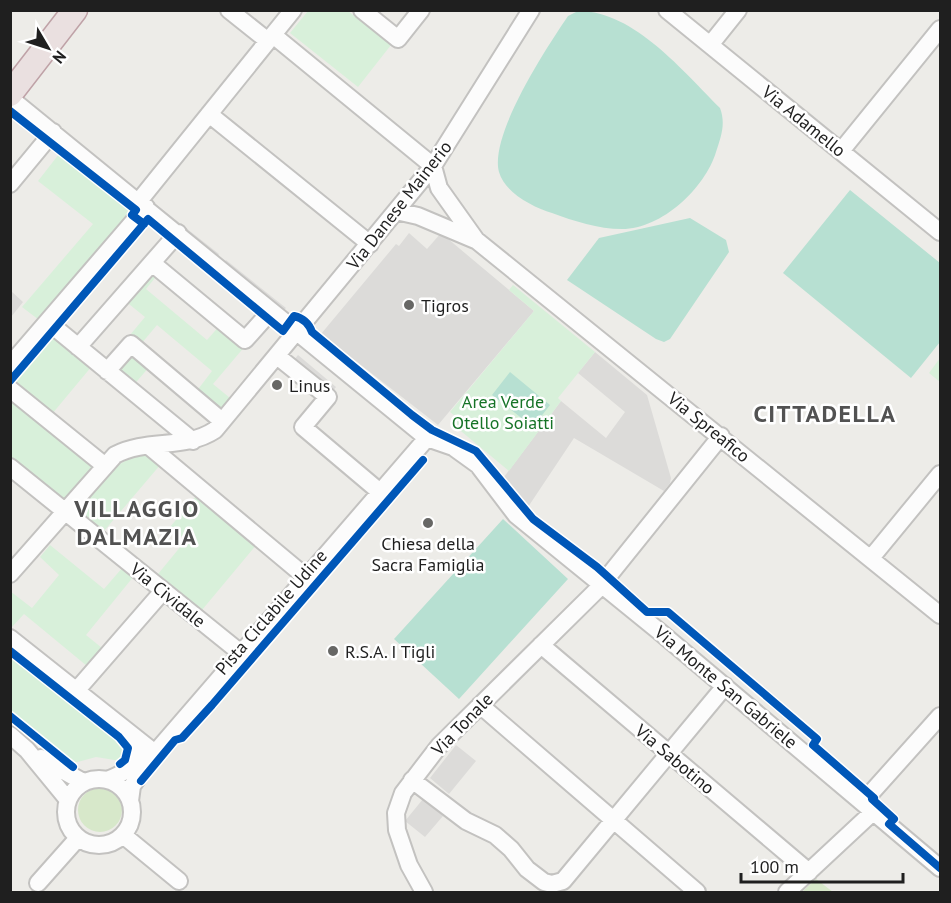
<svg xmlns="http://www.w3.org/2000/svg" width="951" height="903" viewBox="0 0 951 903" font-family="'PT Sans',sans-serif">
<rect width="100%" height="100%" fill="#edece8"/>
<path fill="#dcdbd9" d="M 153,202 L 219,254 L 217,257 L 152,204 Z
M 409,233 L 427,249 L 441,233 L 534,311 L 438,425 L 321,334 L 396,244 L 399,246 Z
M 226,260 L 286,308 L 283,311 L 224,263 Z
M 11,291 L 23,302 L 11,317 Z
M 595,352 L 647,395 L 671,478 L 670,483 L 664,491 L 574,438 L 528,507 L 504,477 L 561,401 L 606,438 L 625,412 L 578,373 Z
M 298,355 L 336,387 L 332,392 L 294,360 Z
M 456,745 L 476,761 L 449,794 L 430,778 Z
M 423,799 L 443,816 L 425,837 L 405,821 Z"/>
<path fill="#d7e8ca" d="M78 810a22 22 0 1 1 44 0a22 22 0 1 1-44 0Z
M 816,879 L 833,892 L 802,892 Z"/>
<path fill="#d8f0da" d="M 308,11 L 348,11 L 391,45 L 358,87 L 290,33 Z
M 59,154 L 130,208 L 131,213 L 39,320 L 22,307 L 93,224 L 38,181 Z
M 152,267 L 159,273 L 146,289 L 207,340 L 221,324 L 246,345 L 213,384 L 230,398 L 219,411 L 196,392 L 212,371 L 157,325 L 141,344 L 130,335 L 145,317 L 124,300 Z
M 513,285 L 595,352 L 558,398 L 561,401 L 509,471 L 450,422 L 455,416 L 450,412 L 534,311 L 509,290 Z
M 54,335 L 92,366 L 52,414 L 14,383 Z
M 131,350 L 150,366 L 132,387 L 113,371 Z
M 940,358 L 940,382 L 929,373 Z
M 10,396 L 96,467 L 64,505 L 11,460 Z
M 140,454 L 149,454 L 161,464 L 104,531 L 77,510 C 95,489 112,463 140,454 Z
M 197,495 L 257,544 L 202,610 L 158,574 L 186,540 L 170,527 Z
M 50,545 L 104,589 L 123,567 L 134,576 L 86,635 L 102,648 L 87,666 L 24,614 L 11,628 L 10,591 L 32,608 L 59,575 L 40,557 Z
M 10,654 L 71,703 L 76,704 L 117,739 L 125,753 L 121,761 L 96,757 L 74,763 L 11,714 Z"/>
<path fill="#b7e0d2" d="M 578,11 C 633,10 684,72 720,108 C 726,124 721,137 716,152 C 705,188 662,229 622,229 C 598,229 574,221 552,213 C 533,207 505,193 499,172 C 489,135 547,47 568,16 Z
M 850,190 L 940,263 L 940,342 L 911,378 L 783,273 Z
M 690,218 L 726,240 L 729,252 L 670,339 L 664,342 L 656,339 L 567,280 L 599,238 Z
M 510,372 L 550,405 L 533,427 L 492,395 Z
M 503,519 L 568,579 L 459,699 L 394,639 Z"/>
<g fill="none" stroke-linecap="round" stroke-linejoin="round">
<g stroke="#c3c2c0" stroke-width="20">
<path id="minor" d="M 229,10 L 268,41
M 362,10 L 398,39 L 421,10
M 667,10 L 940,232
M 273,35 L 433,166
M 710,45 L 738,10
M 10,98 L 427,438 L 453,447 L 478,465 L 516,515 L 660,632 L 940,868
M 209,114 L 370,244
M 841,151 L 940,29
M 433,166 L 439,188 L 476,240 L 940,615
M 10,184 L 53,132
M 139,201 L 293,10
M 396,211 L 418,216 L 475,240
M 152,263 L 245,340 L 271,311
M 48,322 L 193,441
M 78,347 L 178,233
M 277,356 L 328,397 L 303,427 L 380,492
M 10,365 L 146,207
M 107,371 L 131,344 L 222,421
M 10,389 L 104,465
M 149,446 L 307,578
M 10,467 L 242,654
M 871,558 L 940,474
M 10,574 L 115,455 C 147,438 185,450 215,430 L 433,166 L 531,10
M 10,638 L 155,753
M 541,645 L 809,872
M 76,691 L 163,591
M 480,705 L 697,892
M 10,735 L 27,750 L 68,800
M 41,758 L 83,782
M66 812a33 33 0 1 1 66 0a33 33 0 1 1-66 0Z
M 107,780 C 121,775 138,765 136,748 L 125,735
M 412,780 L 466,821 L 495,835 L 511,849 L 527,869 L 544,882 L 552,884 L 563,881 L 725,686
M 130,801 L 132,786 L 155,753 L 427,438
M 863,802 L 940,716
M 123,835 L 179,881
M 38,883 L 78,838
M 424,892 L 409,865 L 397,830 L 396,813 L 403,793 L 439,746 L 598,589 L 721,436
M 787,892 L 874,811"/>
</g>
<g stroke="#bfa2a7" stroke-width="27">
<path id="highway" d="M 10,94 L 75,10"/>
</g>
<use href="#minor" stroke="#fcfcfc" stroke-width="16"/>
<use href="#highway" stroke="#eae0e0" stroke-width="24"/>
<g stroke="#fff" stroke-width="11">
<path id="cycleway" d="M 10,111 L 136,210 L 132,215 L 144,224
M 10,381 L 148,219 L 283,331 L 294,316 C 303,318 309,324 312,332 L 412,415 L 432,430 L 476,451 L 533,519 L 597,567 L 647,612 L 668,612 L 817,739 L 813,745 L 874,798 L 872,799 L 894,819 L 889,824 L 940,868
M 10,651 L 119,737 L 128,748 L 125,760 L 120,764
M 10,716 L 73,767
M 141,781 L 175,740 L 182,738 L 212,705 L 423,460"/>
</g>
<use href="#cycleway" stroke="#0057b8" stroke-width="8"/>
</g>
<g fill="#676765" stroke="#fff" stroke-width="2">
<circle cx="409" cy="305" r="6"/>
<circle cx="277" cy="385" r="6"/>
<circle cx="428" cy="523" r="6"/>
<circle cx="333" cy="651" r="6"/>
</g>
<g text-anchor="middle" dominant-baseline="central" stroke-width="5" stroke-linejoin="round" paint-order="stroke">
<g font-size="18" fill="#1f1f1f" stroke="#fff">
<text transform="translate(804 121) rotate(39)">Via Adamello</text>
<text transform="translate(399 205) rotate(-52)">Via Danese Mainerio</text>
<text transform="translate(709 427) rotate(39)">Via Spreafico</text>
<text transform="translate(168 595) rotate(39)">Via Cividale</text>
<text transform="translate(271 612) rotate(-49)">Pista Ciclabile Udine</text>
<text transform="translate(726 687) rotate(40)">Via Monte San Gabriele</text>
<text transform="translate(462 724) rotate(-46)">Via Tonale</text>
<text transform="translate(675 759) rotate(40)">Via Sabotino</text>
</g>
<g font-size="18" fill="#1f1f1f" stroke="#fff" text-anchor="start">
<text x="421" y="305">Tigros</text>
<text x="289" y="385">Linus</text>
<text x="428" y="543" text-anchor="middle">Chiesa della<tspan x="428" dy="21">Sacra Famiglia</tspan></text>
<text x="345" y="651">R.S.A. I Tigli</text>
</g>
<g font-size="18" fill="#167327" stroke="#fff">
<text x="503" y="401">Area Verde<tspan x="503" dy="21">Otello Soiatti</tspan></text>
</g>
<g font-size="24" font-weight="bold" letter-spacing="1.5" fill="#525252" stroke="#fff">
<text x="825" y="413">CITTADELLA</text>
<text x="137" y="508">VILLAGGIO<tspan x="137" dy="28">DALMAZIA</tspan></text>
</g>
</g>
<rect width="951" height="903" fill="none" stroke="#1f1f1f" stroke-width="24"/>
<g transform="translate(48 48) rotate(129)" stroke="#ffffff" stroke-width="4.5" paint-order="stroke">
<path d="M0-4.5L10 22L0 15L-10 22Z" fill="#1f1f1f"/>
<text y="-9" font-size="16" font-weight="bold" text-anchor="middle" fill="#1f1f1f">N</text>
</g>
<path d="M741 873v9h162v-9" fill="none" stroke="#1f1f1f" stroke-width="3"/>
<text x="750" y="873" font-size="18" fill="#1f1f1f" stroke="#ffffff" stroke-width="4.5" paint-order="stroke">100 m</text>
</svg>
